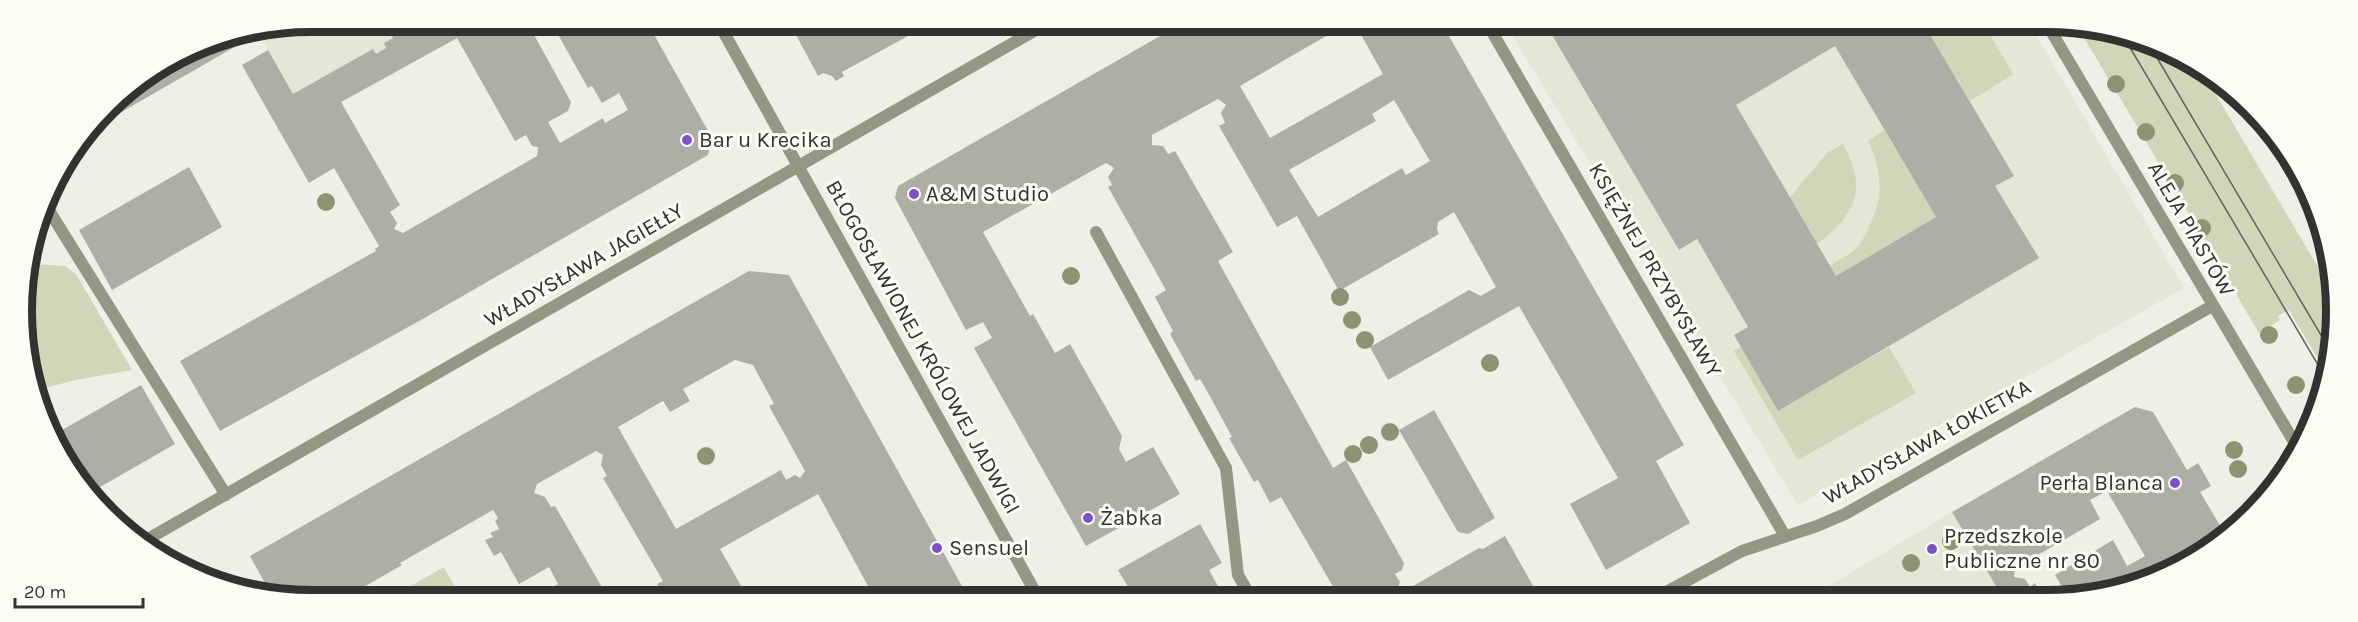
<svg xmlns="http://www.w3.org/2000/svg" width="2358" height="622" viewBox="0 0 2358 622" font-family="Karla,sans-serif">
<rect width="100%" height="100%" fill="#edf0e6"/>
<path fill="#e3e7d6" d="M 311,21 L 487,22 L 308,121 L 258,32 Z
M 1506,25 L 2031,26 L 2184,288 L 1798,505 Z
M 1952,512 L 2003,598 L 1806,598 L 1825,588 Z"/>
<path fill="#d0d7b9" d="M 1925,26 L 1985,26 L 2013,74 L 1970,101 Z
M 2077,26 L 2103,27 L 2199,66 L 2331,289 L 2331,367 L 2328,376 L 2289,310 L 2278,316 L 2280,320 L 2259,333 L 2144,138 L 2142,139 L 2136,130 L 2138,128 Z
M 1884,130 L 1936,217 L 1836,276 L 1830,266 C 1839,260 1850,255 1857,247 C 1862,242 1866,234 1869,227 C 1884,198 1882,170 1868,141 Z
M 1843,144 C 1868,188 1856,215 1817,244 L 1790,197 L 1827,153 Z
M 34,264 L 65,266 L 76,274 L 132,370 L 76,380 L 33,391 L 31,386 L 22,292 L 28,267 Z
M 1741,347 L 1778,411 L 1889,347 L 1916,393 L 1798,460 L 1734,351 Z
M 444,567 L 460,596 L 393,596 Z"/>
<path fill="#adafa7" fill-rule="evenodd" d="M 384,21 L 527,22 L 571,102 L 568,111 L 548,122 L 560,143 L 603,118 L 605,123 L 628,110 L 619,93 L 602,103 L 592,86 L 588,88 L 551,22 L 647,22 L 712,138 L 708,155 L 421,320 L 220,431 L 180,361 L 376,251 L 375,249 L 379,246 L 334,168 L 309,183 L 242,65 L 268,50 L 293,94 L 373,49 L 376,54 L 386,48 L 384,43 L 393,38 ZM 457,38 L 515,141 L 526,135 L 532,146 L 538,147 L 537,156 L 403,233 L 394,229 L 397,223 L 390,212 L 400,205 L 341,102 Z
M 794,22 L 932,23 L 842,72 L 844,76 L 836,81 L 832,76 L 823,73 L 818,76 L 796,35 L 800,34 Z
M 1181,24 L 1328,24 L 1333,32 L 1240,86 L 1270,138 L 1383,74 L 1355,24 L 1442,24 L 1684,445 L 1656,461 L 1690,523 L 1606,570 L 1570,504 L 1618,478 L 1519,306 L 1388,380 L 1370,347 L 1469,290 L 1481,296 L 1496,287 L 1454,212 L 1438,222 L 1437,230 L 1439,234 L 1339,291 L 1297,216 L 1277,227 L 1219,126 L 1225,123 L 1221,113 L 1226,105 L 1218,99 L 1152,135 L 1152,145 L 1163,146 L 1168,154 L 1175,151 L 1233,252 L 1218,261 L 1333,468 L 1346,460 L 1404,563 L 1402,570 L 1395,574 L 1400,582 L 1398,587 L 1408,589 L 1479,548 L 1483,549 L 1505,536 L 1540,598 L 1339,597 L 1281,497 L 1270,503 L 1258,480 L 1254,482 L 1229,438 L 1232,437 L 1212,400 L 1200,379 L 1196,381 L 1170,334 L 1173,331 L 1155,297 L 1166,290 L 1108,187 L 1112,185 L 1108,177 L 1114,168 L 1106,163 L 983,232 L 1030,316 L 1033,314 L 1055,353 L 1070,344 L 1122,436 L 1119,449 L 1126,462 L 1153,447 L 1180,494 L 1086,546 L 974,348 L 992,338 L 983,322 L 966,330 L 895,198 L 898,186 ZM 1394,100 L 1430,161 L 1406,175 L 1402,168 L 1318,217 L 1289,170 L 1376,121 L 1372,114 Z
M 1567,25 L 1689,25 L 1695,36 L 1712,25 L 1925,26 L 2014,176 L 1995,186 L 2039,258 L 1778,411 L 1734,335 L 1748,327 L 1697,239 L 1679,250 L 1552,35 ZM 1835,46 L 1936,217 L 1836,276 L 1736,105 Z
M 258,32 L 259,33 L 92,129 L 120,93 L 200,43 Z
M 189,167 L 222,227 L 112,290 L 79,230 Z
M 749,271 L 789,275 L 968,597 L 874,597 L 818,494 L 720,549 L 747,596 L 664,596 L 657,584 L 663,581 L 603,478 L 607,476 L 601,465 L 603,455 L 596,451 L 537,484 L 534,493 L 545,497 L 551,507 L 555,506 L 607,596 L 537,596 L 558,584 L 549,567 L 519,584 L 501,552 L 494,556 L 485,540 L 493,537 L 490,533 L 499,529 L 495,521 L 498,518 L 493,510 L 400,563 L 402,565 L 348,596 L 272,596 L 250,556 ZM 735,360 L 753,365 L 774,404 L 769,406 L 805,471 L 800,478 L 795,475 L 786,480 L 781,470 L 676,529 L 618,427 L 663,401 L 670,412 L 690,401 L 683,389 Z
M 141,385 L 175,444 L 88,494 L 81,487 L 55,434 Z
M 2135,407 L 2153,412 L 2187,470 L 2198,463 L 2211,486 L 2200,492 L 2227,537 L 2175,571 L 2085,599 L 2069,599 L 2055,575 L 2113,540 L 2127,566 L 2145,556 L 2107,491 L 2090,500 L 2100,519 L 2015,568 L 2014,577 L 2025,579 L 2030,587 L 2035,583 L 2043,598 L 2003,598 L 1952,512 Z
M 1434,410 L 1495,518 L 1468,534 L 1458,532 L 1399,430 Z
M 1200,524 L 1222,563 L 1209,570 L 1224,597 L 1134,597 L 1118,570 Z"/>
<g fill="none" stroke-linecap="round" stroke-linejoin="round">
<path stroke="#939784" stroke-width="12" d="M 45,204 L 226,495
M 1096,232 L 1226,468 L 1238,575 L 1251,597"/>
<path stroke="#939784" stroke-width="12" d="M 718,22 L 1038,597
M 1488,25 L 1785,536
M 141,543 L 1048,23
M 1655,598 L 1742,551 L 1817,526 L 1845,514 L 2212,306"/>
<path stroke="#939784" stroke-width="12" d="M 2048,26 L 2300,452"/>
<path stroke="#63645f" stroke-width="1.5" d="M 2122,34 L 2327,380
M 2150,46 L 2331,352"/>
</g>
<g fill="#8e9473">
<circle cx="2116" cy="84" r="9"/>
<circle cx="2146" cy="132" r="9"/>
<circle cx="2175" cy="183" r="9"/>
<circle cx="326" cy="202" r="9"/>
<circle cx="2202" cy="228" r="9"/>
<circle cx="1071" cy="276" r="9"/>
<circle cx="1340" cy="297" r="9"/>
<circle cx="1352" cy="320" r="9"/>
<circle cx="2269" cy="335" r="9"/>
<circle cx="1365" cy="340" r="9"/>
<circle cx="1490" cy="363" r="9"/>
<circle cx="2296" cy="385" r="9"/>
<circle cx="1390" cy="432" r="9"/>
<circle cx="1369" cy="445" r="9"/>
<circle cx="2234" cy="450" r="9"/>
<circle cx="1353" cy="454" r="9"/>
<circle cx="706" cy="456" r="9"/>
<circle cx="2238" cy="469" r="9"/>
<circle cx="1951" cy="541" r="9"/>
<circle cx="1911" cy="563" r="9"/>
</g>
<g fill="#7f51c9" stroke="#fbfdf4" stroke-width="2">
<circle cx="687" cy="140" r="6"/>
<circle cx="914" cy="194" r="6"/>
<circle cx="2175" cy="483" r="6"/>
<circle cx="1088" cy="518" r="6"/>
<circle cx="937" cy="548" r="6"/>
<circle cx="1932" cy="549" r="6"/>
</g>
<g text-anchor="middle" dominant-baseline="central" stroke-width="6" stroke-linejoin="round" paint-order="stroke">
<g font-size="22" fill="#323330" stroke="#fbfdf4" text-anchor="start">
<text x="699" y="140">Bar u Krecika</text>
<text x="926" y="194">A&amp;M Studio</text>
<text x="2163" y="483" text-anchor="end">Perła Blanca</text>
<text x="1100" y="518">Żabka</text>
<text x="1944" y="536">Przedszkole<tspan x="1944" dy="25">Publiczne nr 80</tspan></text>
<text x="949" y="548">Sensuel</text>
</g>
<g font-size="22" fill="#323330" stroke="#fbfdf4">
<text transform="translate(2191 229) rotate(60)">ALEJA PIASTÓW</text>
<text transform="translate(584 265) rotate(-30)">WŁADYSŁAWA JAGIEŁŁY</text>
<text transform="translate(1655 270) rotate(60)">KSIĘŻNEJ PRZYBYSŁAWY</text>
<text transform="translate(923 347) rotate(61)">BŁOGOSŁAWIONEJ KRÓLOWEJ JADWIGI</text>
<text transform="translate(1927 442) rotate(-29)">WŁADYSŁAWA ŁOKIETKA</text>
</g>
</g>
<path d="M0 0H2358V622H0ZM311 32H2047A279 279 0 0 1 2326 311V311A279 279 0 0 1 2047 590H311A279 279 0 0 1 32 311V311A279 279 0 0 1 311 32Z" fill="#fbfdf4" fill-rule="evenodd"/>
<path fill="none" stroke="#323330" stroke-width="8" d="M311 32H2047A279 279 0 0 1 2326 311V311A279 279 0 0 1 2047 590H311A279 279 0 0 1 32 311V311A279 279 0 0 1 311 32Z"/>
<path d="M15 598v9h128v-9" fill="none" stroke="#323330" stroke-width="3"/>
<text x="24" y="598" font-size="18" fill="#323330" stroke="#fbfdf4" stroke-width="4.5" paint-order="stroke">20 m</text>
</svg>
